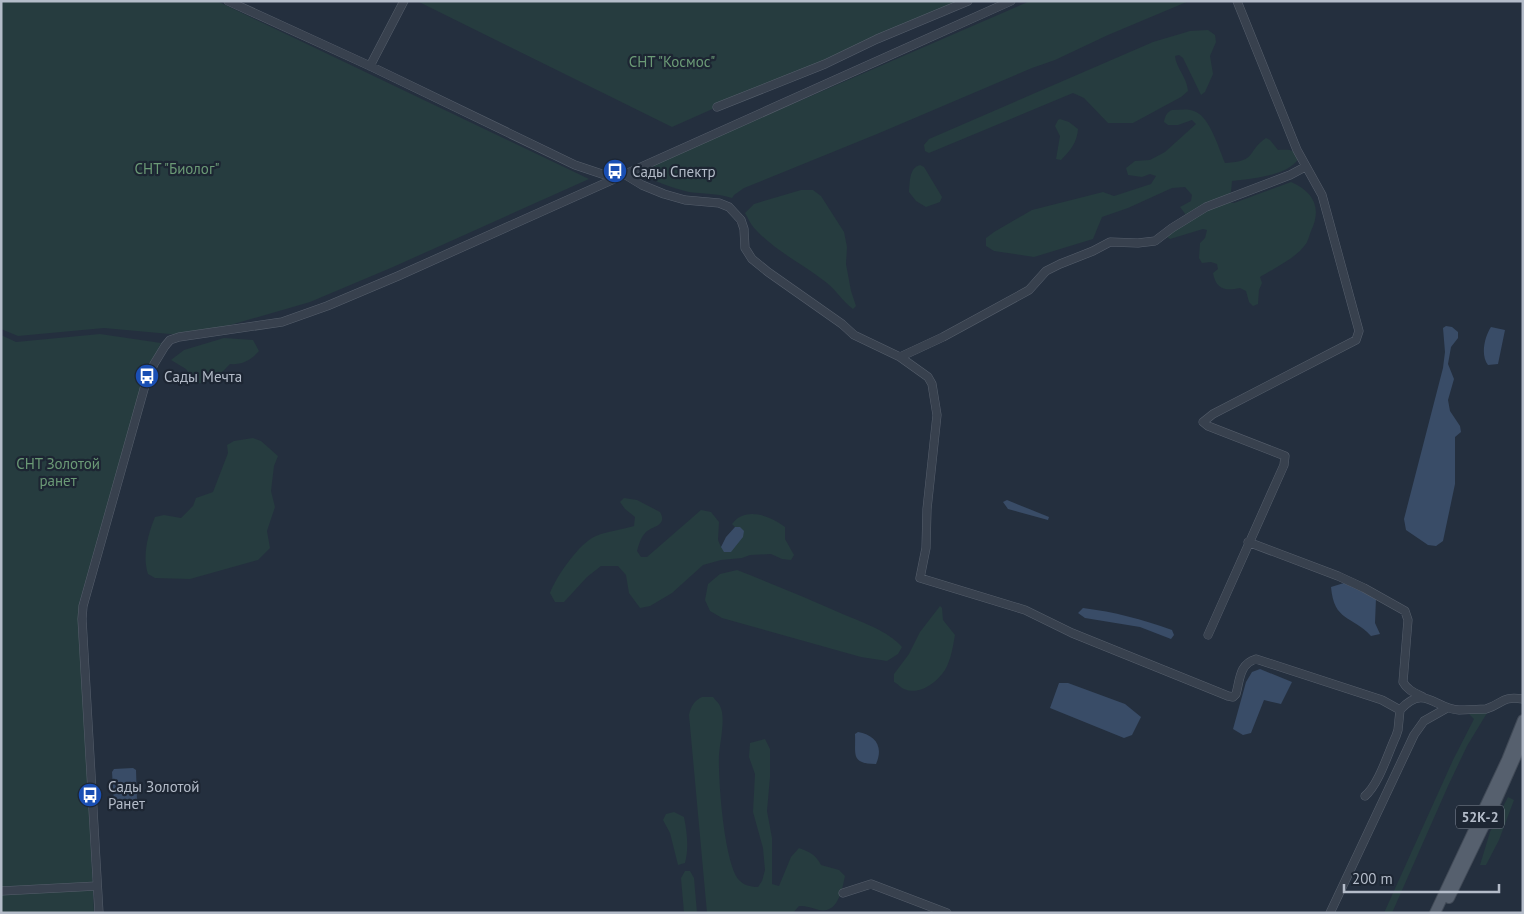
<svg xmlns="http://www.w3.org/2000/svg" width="1524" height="914" viewBox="0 0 1524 914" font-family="'PT Sans',sans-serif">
<rect width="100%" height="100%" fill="#242f3e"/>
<path fill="#263c3f" d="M 1,1 L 217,1 L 589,179 L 393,267 L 310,302 L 192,336 L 104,328 L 18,336 L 1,329 Z
M 417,1 L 968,1 L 717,107 L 672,127 Z
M 1030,1 L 1189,1 L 1108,35 L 1055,60 L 1032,68 L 877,134 L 744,188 L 734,195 L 732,198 C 717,193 703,194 689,192 C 671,188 652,180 636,172 Z
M 1208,30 L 1215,35 L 1216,42 L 1210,56 L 1213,74 L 1205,92 L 1201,95 L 1183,58 L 1179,55 L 1175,56 C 1176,68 1187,77 1188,91 L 1181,97 L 1133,123 L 1108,123 L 1084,98 L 1073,93 L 929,153 L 925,151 L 924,145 L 929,139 L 1153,42 L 1190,31 Z
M 1172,110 C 1180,110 1189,108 1196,112 C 1210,118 1219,149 1225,163 C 1258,161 1246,152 1266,138 L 1270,140 L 1278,150 C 1290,150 1293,148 1298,159 C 1288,176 1250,179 1232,181 L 1231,192 L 1226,197 L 1228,202 L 1234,203 L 1291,182 C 1314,192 1322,208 1311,231 C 1309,236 1308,242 1305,245 C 1296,258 1273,269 1260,277 L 1262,283 L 1259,290 L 1258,304 L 1253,306 L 1249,302 L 1246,291 L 1240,288 C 1226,291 1216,290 1213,273 L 1218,269 L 1217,264 L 1211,262 L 1202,263 L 1199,258 L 1200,243 L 1205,238 L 1207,230 L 1203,229 L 1170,239 L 1167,237 L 1186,215 L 1180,207 L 1191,201 L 1192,195 L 1185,187 L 1172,188 L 1128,208 L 1102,217 L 1093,239 L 1034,257 L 994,251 L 986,246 L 986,238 L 994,232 L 1032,210 L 1103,192 L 1114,196 L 1151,184 L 1156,176 L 1150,174 L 1142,177 L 1128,175 L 1126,168 L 1135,161 L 1150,160 L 1165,152 L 1196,124 L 1192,120 L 1178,125 L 1168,125 L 1164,122 C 1165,116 1167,112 1172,110 Z
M 1060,119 L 1069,122 L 1078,129 C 1077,142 1071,150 1061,160 L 1056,159 L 1060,136 L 1055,126 L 1058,120 Z
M 920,165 L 924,167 L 942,197 L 940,202 L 926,207 L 916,201 L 909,192 C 910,182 909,168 920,165 Z
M 801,190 L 813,190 L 821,196 L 844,232 L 847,247 L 846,264 L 851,291 L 856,306 L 853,309 C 842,301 835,288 823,280 C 801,263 774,250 755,229 C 751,225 748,218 745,213 L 754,204 Z
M 100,334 L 161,343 L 141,386 L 79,604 L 94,913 L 1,913 L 1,335 L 16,342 Z
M 224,338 L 253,340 L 259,351 C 251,360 242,365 230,364 C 220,374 211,385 195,383 L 186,369 L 171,360 L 184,350 Z
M 253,438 L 261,441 L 278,456 L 274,466 L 271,491 L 275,507 L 267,531 L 270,548 L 258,560 L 190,579 L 155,578 L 148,574 C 142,556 148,534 155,517 L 164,515 L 181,518 L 193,506 L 196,498 L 213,492 L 228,453 L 227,445 L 234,441 Z
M 624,498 L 637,500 L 660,512 C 668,526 652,526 646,532 C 641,537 639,544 637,551 L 641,557 L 647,557 L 701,510 L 711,512 L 719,522 L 718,540 L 721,547 L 740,527 L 735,527 L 732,524 C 746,506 770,516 785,527 L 785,539 L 794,555 L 791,560 L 782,559 L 771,554 L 750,555 L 742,558 L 721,560 L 703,565 L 672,593 L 650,606 L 640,608 L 629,593 L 626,575 L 618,566 L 601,566 L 587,577 L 564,602 L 555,602 L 550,593 C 556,577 579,543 596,536 C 607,531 622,530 634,526 L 635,517 L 625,509 L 620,502 Z
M 737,570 C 773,584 809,599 845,615 C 864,623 888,631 902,647 L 898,654 L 887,661 L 861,657 L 722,618 L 710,611 L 705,600 L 708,584 L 720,574 Z
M 940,606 L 942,608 L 943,620 L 955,635 C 953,646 951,660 945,670 C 937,682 920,696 904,689 C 901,688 898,684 894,682 L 894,674 L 909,654 L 920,632 Z
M 702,697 L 713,697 C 715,700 719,703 720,706 C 726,717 720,742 719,755 C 718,780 724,860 738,879 C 743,885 750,887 758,887 L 762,881 L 765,870 L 763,848 L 753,812 L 755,774 L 749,757 L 750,743 L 765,739 L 770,749 L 770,777 L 767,811 L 772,838 L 772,884 L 779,886 L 791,857 L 799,848 C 810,852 816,855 821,865 L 839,870 L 845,876 C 842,890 838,914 819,910 C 812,908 807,906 799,906 L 793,913 L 707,913 L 689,715 C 691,706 694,701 702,697 Z
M 1469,712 L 1486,712 L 1487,713 L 1467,746 L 1448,786 L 1392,913 L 1384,913 L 1453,760 L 1474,719 L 1469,714 Z
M 1508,797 L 1514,800 L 1499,840 L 1486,865 L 1480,865 L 1490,832 Z
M 674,812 L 684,817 C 687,832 689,848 685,863 L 678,865 L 670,833 L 663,820 L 666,814 Z
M 685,871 L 690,871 L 694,878 L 697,913 L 684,913 L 681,878 Z"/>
<path fill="#394c67" d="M 1446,326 L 1452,327 L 1458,332 L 1458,338 L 1451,347 L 1448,364 L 1454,379 L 1448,400 L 1450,411 L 1460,426 L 1461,432 L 1455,437 L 1455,484 L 1443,541 L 1436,546 L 1428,545 L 1406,530 L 1404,519 L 1443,368 L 1445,352 L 1443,328 Z
M 1491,327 L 1505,330 L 1498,364 L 1488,365 C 1480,355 1485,336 1491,327 Z
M 1007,500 L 1049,517 L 1048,520 L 1008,509 L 1003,502 Z
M 735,527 L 740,527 L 744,531 L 743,537 L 731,552 L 724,552 L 721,547 L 726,537 Z
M 1344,583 L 1362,590 L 1376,598 L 1375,623 L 1380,634 L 1371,636 C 1352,615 1334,622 1331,587 Z
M 1083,608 C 1115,612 1141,619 1172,630 L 1174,635 L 1171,639 L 1140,627 L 1085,618 L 1078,613 Z
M 1260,669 L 1292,682 L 1281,704 L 1264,700 L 1251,733 L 1243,735 L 1233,729 L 1246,682 L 1252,672 Z
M 1059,683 L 1068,683 L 1125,704 L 1141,717 L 1132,735 L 1124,738 L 1050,708 Z
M 858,732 C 875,735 884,746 876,764 C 850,764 856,754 855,734 Z
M 133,768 L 136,770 L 137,801 L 135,803 L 118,804 L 114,802 L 112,772 L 114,769 Z"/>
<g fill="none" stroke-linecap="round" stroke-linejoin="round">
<g stroke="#565f6c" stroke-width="9">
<path id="minor" d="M 228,1 L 370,66 L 575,165 L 614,178
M 370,66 L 404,1
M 717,107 L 825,64 L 877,39 L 968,1
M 624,174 L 642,185 L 664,194 L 685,200 L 719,203 L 729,207 L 741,220 L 744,229 L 745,248 L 752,259 L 768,272 L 842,324 L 854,335 L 900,357 L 928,377 L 932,384 L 937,415 L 927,509 L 926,548 L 920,578 L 1025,610 L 1072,633 L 1228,696 L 1233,697 L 1236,694 C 1240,680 1239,664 1256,659 L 1382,700 L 1400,710
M 900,357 L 943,337 L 1029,290 L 1046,271 L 1060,264 L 1093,251 L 1110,242 L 1138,243 L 1155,241 L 1172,228 L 1206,207 L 1290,175 L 1305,167
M 1248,542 L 1338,576 L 1364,588 L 1405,611 L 1408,620 L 1403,682 C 1407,690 1415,693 1423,697
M 1208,635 L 1284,465 L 1285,456 L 1208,426 L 1203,422 L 1213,414 L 1356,340 L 1359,331 L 1322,195 L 1297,150 L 1237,1
M 1365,796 C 1379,784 1388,753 1396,736 L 1398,730 L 1400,710 C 1425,683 1434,709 1459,710 C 1463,710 1484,709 1486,709 C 1504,703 1501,696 1523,699
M 1,891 L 97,886
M 843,893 L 871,884 L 947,913
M 99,913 L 82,619 L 83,606 L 146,382 L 154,364 L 165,346 L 170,340 L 179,337 L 282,322 L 327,306 L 398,276 L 1011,1
M 1330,913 L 1414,735 L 1424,721 L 1447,708"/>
</g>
<g stroke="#414a57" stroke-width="12">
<path id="major" d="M 1449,898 L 1496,801 L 1523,740
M 1435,913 L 1507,760 L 1523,720"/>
</g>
<use href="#minor" stroke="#38414e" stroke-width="8"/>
<use href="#major" stroke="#56606e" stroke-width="10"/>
</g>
<defs>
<g id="bus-disc" transform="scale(1.25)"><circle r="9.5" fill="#1a4fb4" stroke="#1d2633"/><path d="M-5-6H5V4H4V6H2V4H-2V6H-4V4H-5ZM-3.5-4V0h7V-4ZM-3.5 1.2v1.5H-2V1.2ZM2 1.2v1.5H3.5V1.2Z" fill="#fff"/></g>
</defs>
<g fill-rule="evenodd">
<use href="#bus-disc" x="615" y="171"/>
<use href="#bus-disc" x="147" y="376"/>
<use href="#bus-disc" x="90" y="795"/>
</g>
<g text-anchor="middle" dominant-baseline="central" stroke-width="4.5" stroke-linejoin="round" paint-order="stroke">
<rect fill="#1d2633" stroke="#878f9c" stroke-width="1" x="1456" y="805.5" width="48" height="23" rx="4"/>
<g font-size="14" font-weight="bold" fill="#b4bcc9">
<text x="1480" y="817">52К-2</text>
</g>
<g font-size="15" fill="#6b9a76" stroke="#1d2633">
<text x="672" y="61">СНТ "Космос"</text>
<text x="177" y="168">СНТ "Биолог"</text>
<text x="58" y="463">СНТ Золотой<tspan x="58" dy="17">ранет</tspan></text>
</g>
<g font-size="15" fill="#b4bcc9" stroke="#1d2633" text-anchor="start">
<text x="632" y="171">Сады Спектр</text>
<text x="164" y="376">Сады Мечта</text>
<text x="108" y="786">Сады Золотой<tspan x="108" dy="17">Ранет</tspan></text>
</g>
</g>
<rect width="1524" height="914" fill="none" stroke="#b4bcc9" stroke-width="5"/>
<path d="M1344 884v8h155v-8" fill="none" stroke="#b4bcc9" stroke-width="2.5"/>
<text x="1352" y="884" font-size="15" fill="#b4bcc9" stroke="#1d2633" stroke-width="4" paint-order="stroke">200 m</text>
</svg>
